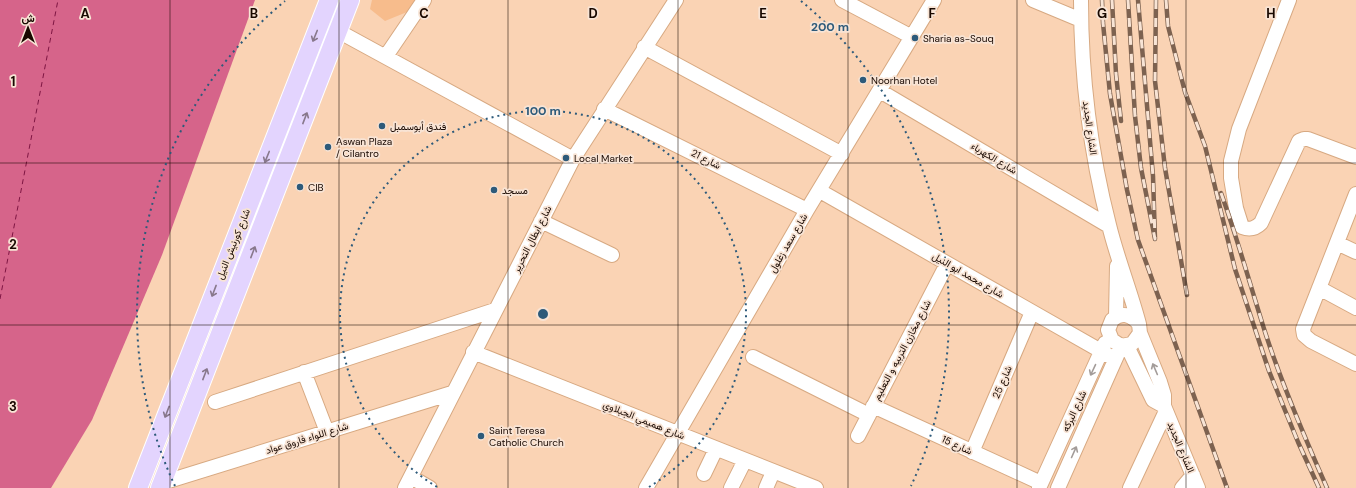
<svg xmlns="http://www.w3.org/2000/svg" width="1356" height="488" viewBox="0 0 1356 488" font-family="'DM Sans',Vazirmatn,sans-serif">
<rect width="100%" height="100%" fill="#fad3b4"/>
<path fill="#f7bc8c" d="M 372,0 L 415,0 L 407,12 L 385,21 L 370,9 Z"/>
<path fill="#d6648a" d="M 0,0 L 255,0 L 162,255 L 92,420 L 51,488 L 0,488 Z"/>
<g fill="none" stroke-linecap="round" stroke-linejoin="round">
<path stroke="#7e1542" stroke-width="1" stroke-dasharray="5 4" stroke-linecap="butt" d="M 0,299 L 58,0"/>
<g stroke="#d7a982" stroke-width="16">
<path id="minor" d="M 842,0 L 912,37
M 1033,0 L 1081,20
M 1081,0 C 1081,77 1090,151 1109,225 C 1117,258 1130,290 1139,324
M 1289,0 L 1239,129 L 1231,161 L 1231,178 L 1236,208 L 1242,227 C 1250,230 1255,229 1261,223 L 1299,141 L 1304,139 L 1308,139 L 1356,157
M 338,31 L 573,159
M 644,47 L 842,154
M 386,56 L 424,0
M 880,91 L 1109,226
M 604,109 L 807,210
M 820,191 L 1115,359
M 1356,194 L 1303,329 L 1304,335 L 1311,341 L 1356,364
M 541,221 L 612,255
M 1337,243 L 1356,252
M 1319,288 L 1356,308
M 1116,317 L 1117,266
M 1140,333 L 1132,344 L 1121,346 L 1112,340 L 1108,330 L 1112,320 C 1122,312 1131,314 1139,324 L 1140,333 L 1160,382 L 1164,395 L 1164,406 L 1198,488
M 1127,346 L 1153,400 L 1164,406
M 473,352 L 816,488
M 753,357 L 869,415
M 304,372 L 327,432
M 215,402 L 495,310
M 873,406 L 1041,483
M 858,436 L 947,264
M 972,452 L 1032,312
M 704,474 L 716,449
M 411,477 L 430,488
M 162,483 L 452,393
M 405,488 L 573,159 L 676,0
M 646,488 L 807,210 L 934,0
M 731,488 L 745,460
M 766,488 L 773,472
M 1039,488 L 1105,343
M 1058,488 L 1119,351
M 1130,488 L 1166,411
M 1182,488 L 1193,475"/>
</g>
<g stroke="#fff" stroke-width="20">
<path id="major" d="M 138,488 L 329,0
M 160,488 L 350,0"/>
</g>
<use href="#minor" stroke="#fff" stroke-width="14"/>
<use href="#major" stroke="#e3d4fe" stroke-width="18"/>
<g stroke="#7d6250" stroke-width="4.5">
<path id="rail" d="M 1102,0 L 1103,23 L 1110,94 L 1127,190 L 1138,240 L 1227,488
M 1112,0 L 1116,74 L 1121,121
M 1128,0 L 1135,116 L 1141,168 L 1155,239 L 1153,176 L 1138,0
M 1156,0 L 1155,81 L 1165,168 L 1187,295
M 1166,0 L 1168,26 L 1185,92 L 1205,146 L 1235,269 L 1269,371 L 1298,442 L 1319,488
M 1221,193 C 1238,240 1251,288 1266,335 C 1283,387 1305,438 1327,488"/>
</g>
<use href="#rail" stroke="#f8e4d5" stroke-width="3" stroke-dasharray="9" stroke-linecap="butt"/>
</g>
<defs><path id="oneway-shaft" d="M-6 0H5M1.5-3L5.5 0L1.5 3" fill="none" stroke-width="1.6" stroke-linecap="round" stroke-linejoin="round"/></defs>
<g stroke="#88788c">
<use href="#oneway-shaft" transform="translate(315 36) rotate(112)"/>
<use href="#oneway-shaft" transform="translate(305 118) rotate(-69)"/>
<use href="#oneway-shaft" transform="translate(267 157) rotate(112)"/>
<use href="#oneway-shaft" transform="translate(253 252) rotate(-69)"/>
<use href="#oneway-shaft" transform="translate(214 291) rotate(111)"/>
<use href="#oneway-shaft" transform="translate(205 374) rotate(-69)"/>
<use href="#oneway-shaft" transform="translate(167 412) rotate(111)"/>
</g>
<g stroke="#a39c99">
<use href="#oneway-shaft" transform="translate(1155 369) rotate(-113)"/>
<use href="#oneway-shaft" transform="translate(1093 370) rotate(115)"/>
<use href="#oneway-shaft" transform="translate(1074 452) rotate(-66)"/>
</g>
<path fill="none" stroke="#180800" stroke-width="1" stroke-opacity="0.55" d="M 170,0 L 170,488M 339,0 L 339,488M 508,0 L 508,488M 678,0 L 678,488M 848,0 L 848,488M 1017,0 L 1017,488M 1186,0 L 1186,488M 0,163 L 1356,163M 0,325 L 1356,325"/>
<g fill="none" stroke="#2d5a7a" stroke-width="2" stroke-dasharray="2 4">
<path d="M437 487A203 203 0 1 1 649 487"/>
<path d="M175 486A406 406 0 0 1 285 1M801 1A406 406 0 0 1 911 486"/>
</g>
<g fill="#2d5a7a" stroke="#f8e4d5" stroke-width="1.5">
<circle cx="915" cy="38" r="4"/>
<circle cx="863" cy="80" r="4"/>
<circle cx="382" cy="126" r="4"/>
<circle cx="328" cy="147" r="4"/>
<circle cx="566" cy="158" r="4"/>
<circle cx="300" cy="187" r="4"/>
<circle cx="494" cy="190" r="4"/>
<circle cx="481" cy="436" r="4"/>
</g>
<g text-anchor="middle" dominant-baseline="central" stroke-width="3.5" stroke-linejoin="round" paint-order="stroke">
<g font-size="10" fill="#180800" stroke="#f8e4d5" text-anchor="start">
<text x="923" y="38">Sharia as-Souq</text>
<text x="871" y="80">Noorhan Hotel</text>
<text x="390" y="126">فندق أبوسمبل</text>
<text x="336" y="141">Aswan Plaza<tspan x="336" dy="12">/ Cilantro</tspan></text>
<text x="574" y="158">Local Market</text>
<text x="308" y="187">CIB</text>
<text x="502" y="190">مسجد</text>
<text x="489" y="430">Saint Teresa<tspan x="489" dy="12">Catholic Church</tspan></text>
</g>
<g font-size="10" fill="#180800" stroke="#f8e4d5">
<text transform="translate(1090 128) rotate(82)">الشارع الجديد</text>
<text transform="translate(994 158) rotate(31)">شارع الكهرباء</text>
<text transform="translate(706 159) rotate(27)">شارع 21</text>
<text transform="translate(532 239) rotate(-63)">شارع ابطال التحرير</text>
<text transform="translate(788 243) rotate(-60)">شارع سعد زغلول</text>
<text transform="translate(233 244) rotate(-68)">شارع كورنيش النيل</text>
<text transform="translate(968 275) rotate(30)">شارع محمد ابو النيل</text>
<text transform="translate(902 350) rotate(-62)">شارع مخازن التربيه و التعليم</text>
<text transform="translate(1002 382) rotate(-67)">شارع 25</text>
<text transform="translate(1074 411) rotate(-65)">شارع البركه</text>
<text transform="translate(644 420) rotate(22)">شارع هميمي الجبلاوي</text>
<text transform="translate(307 438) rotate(-17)">شارع اللواء فاروق عواد</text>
<text transform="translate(957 445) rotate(25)">شارع 15</text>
<text transform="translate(1181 447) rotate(67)">الشارع الجديد</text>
</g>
</g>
<g font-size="13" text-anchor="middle" font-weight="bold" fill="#180800" stroke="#f8e4d5" stroke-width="3.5" stroke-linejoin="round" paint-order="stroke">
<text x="85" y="18">A</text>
<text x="254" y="18">B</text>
<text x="424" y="18">C</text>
<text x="593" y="18">D</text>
<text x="763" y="18">E</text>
<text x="932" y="18">F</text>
<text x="1102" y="18">G</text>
<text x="1271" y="18">H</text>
<text x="13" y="86">1</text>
<text x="13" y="249">2</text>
<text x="13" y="411">3</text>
</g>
<circle cx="543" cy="314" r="6" fill="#2d5a7a" stroke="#f8e4d5" stroke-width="2"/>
<g font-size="12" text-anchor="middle" font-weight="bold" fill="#2d5a7a" stroke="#f8e4d5" stroke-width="3.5" stroke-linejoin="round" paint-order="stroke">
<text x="830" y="31">200 m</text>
<text x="543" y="115">100 m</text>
</g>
<g transform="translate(28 28)" stroke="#f8e4d5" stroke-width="3" paint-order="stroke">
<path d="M0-3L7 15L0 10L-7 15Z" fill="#180800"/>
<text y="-6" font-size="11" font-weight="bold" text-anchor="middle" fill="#180800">ش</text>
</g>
</svg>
